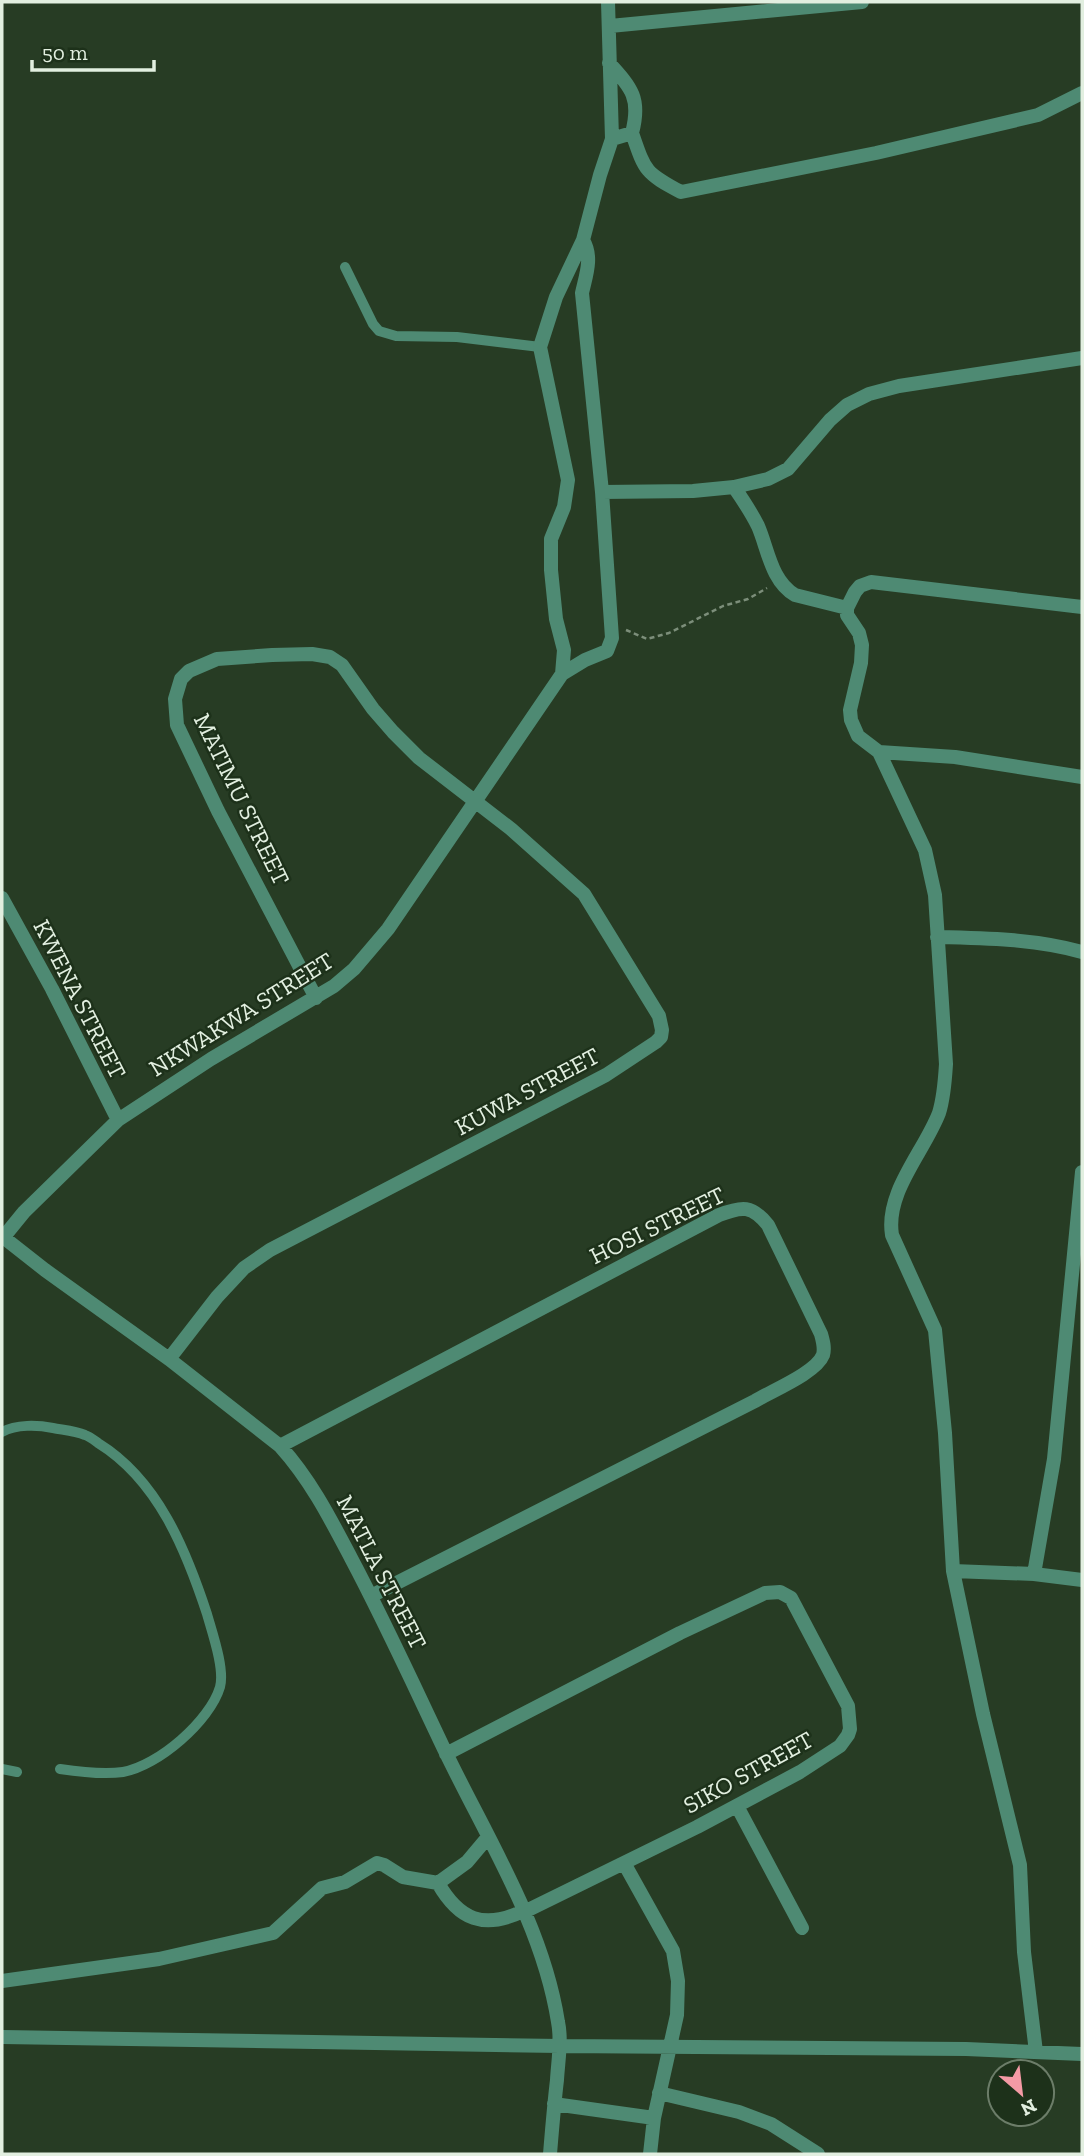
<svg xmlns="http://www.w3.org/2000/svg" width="1084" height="2156" viewBox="0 0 1084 2156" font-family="'Zilla Slab',serif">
<rect width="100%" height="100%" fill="#273c24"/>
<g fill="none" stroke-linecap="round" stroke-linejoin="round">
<path stroke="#7c8e7a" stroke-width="2.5" stroke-dasharray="5 3.5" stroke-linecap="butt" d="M 626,630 L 647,639 L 669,633 L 723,606 L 748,599 L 767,588"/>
<path stroke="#4e8a73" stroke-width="10" d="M 345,267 L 373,324 L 379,331 L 396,336 L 457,337 L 540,347
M 2,1432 C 16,1424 38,1425 53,1428 C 63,1430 75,1431 85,1435 C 89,1436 94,1440 98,1443 C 158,1480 186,1550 207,1614 C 212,1632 225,1669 220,1687 C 210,1721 158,1766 123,1772 C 103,1775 80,1772 60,1769
M 2,1769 L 17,1772"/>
<path stroke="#4e8a73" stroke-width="14" d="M 610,26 L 862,2
M 609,63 C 632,88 641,99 632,133
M 612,139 L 632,133 C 645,171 645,173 681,192 L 876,153 L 1038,115 L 1082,93
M 734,487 C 743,500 751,512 758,526 C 768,549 771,581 795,595 L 847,608
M 602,492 L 693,491 L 734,487 L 768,479 L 788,469 L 830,420 L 847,405 L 869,394 L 899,386 L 1082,358
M 562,674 L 564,650 L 556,619 L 551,570 L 551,539 L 564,507 L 568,480 L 540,347 L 556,297 L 583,240
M 879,752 L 955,757 L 1082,777
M 2,898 L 52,989 L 118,1120
M 937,937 C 985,938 1036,939 1082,952
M 3,1237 L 45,1270 L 169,1359 L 280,1446 C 310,1479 330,1518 351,1558 C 385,1622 415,1688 446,1753 C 488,1840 543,1926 558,2022 C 562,2041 558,2061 557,2080 C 554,2105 552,2130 550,2154
M 2,1239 L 24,1212 L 118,1120 L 211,1059 L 334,986 L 354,969 L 388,929 L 562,674 L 585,660 L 607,651 L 612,638 L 602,492 L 582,293 C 586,275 593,257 583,240 L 600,175 L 612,139 L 608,2
M 169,1359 L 217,1297 L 244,1268 L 270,1250 L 606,1075 L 656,1042 L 661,1037 L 662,1030 L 659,1016 L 584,894 L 511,829 L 419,758 L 393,732 L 373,709 L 342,665 L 330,657 L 312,654 L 272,655 L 217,659 L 189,671 L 181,679 L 175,699 L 177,725 L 218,811 L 316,998
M 280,1446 L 719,1215 C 742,1206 752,1205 768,1225 L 821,1334 C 823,1341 825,1348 823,1355 C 816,1373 771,1391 755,1401 L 371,1596
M 953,1571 L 945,1433 L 935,1330 L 892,1235 C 885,1192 924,1152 939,1113 C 944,1097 945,1080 946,1064 L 935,895 L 925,850 L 879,752 L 858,736 L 851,720 L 850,710 L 861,663 L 862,645 L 859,633 L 847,615 L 847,608 L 855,592 L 860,586 L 871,582 L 1082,607
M 1034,1574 L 1054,1459 L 1082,1172
M 446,1754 L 680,1633 L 765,1593 L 780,1592 L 791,1598 L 848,1706 L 850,1729 L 848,1735 L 840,1746 L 800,1772 L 697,1827 L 524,1912
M 737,1806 L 802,1928
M 624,1863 L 673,1951 L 678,1981 L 677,2015 L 654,2118 L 650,2154
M 438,1883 C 459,1920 484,1930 523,1911
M 2,1981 L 159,1959 L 273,1933 L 322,1888 L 345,1882 L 377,1863 L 384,1865 L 403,1877 L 438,1883 L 467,1862 L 488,1837
M 2,2037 L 560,2046 L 966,2049 L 1082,2054
M 1036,2052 L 1024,1952 L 1020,1865 L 983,1714 L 953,1571 L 1034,1574 L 1082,1580
M 659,2093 L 739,2112 L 771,2124 L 818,2154
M 554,2104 L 654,2118"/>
</g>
<g text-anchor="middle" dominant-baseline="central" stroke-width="5" stroke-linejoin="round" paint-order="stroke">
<g font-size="24" fill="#e2efe0" stroke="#1d311a">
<text transform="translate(242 799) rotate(64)">MATIMU STREET</text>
<text transform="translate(80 999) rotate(63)">KWENA STREET</text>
<text transform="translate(241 1014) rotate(-32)">NKWAKWA STREET</text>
<text transform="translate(527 1091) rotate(-28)">KUWA STREET</text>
<text transform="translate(657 1225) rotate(-26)">HOSI STREET</text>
<text transform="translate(382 1572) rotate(63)">MATLA STREET</text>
<text transform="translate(748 1772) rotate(-29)">SIKO STREET</text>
</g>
</g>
<rect width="1084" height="2156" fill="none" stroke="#e2efe0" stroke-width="7"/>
<g transform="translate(1021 2093) rotate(152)"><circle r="33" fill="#1d311a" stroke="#6c7d69" stroke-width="2"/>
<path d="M0-5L12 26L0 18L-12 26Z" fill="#f49aa5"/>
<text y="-10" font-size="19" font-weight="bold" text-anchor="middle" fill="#e2efe0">N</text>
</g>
<path d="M32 60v10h122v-10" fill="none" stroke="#e2efe0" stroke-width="3.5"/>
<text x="42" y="60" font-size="21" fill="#e2efe0" stroke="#1d311a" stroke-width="5" paint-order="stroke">50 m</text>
</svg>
